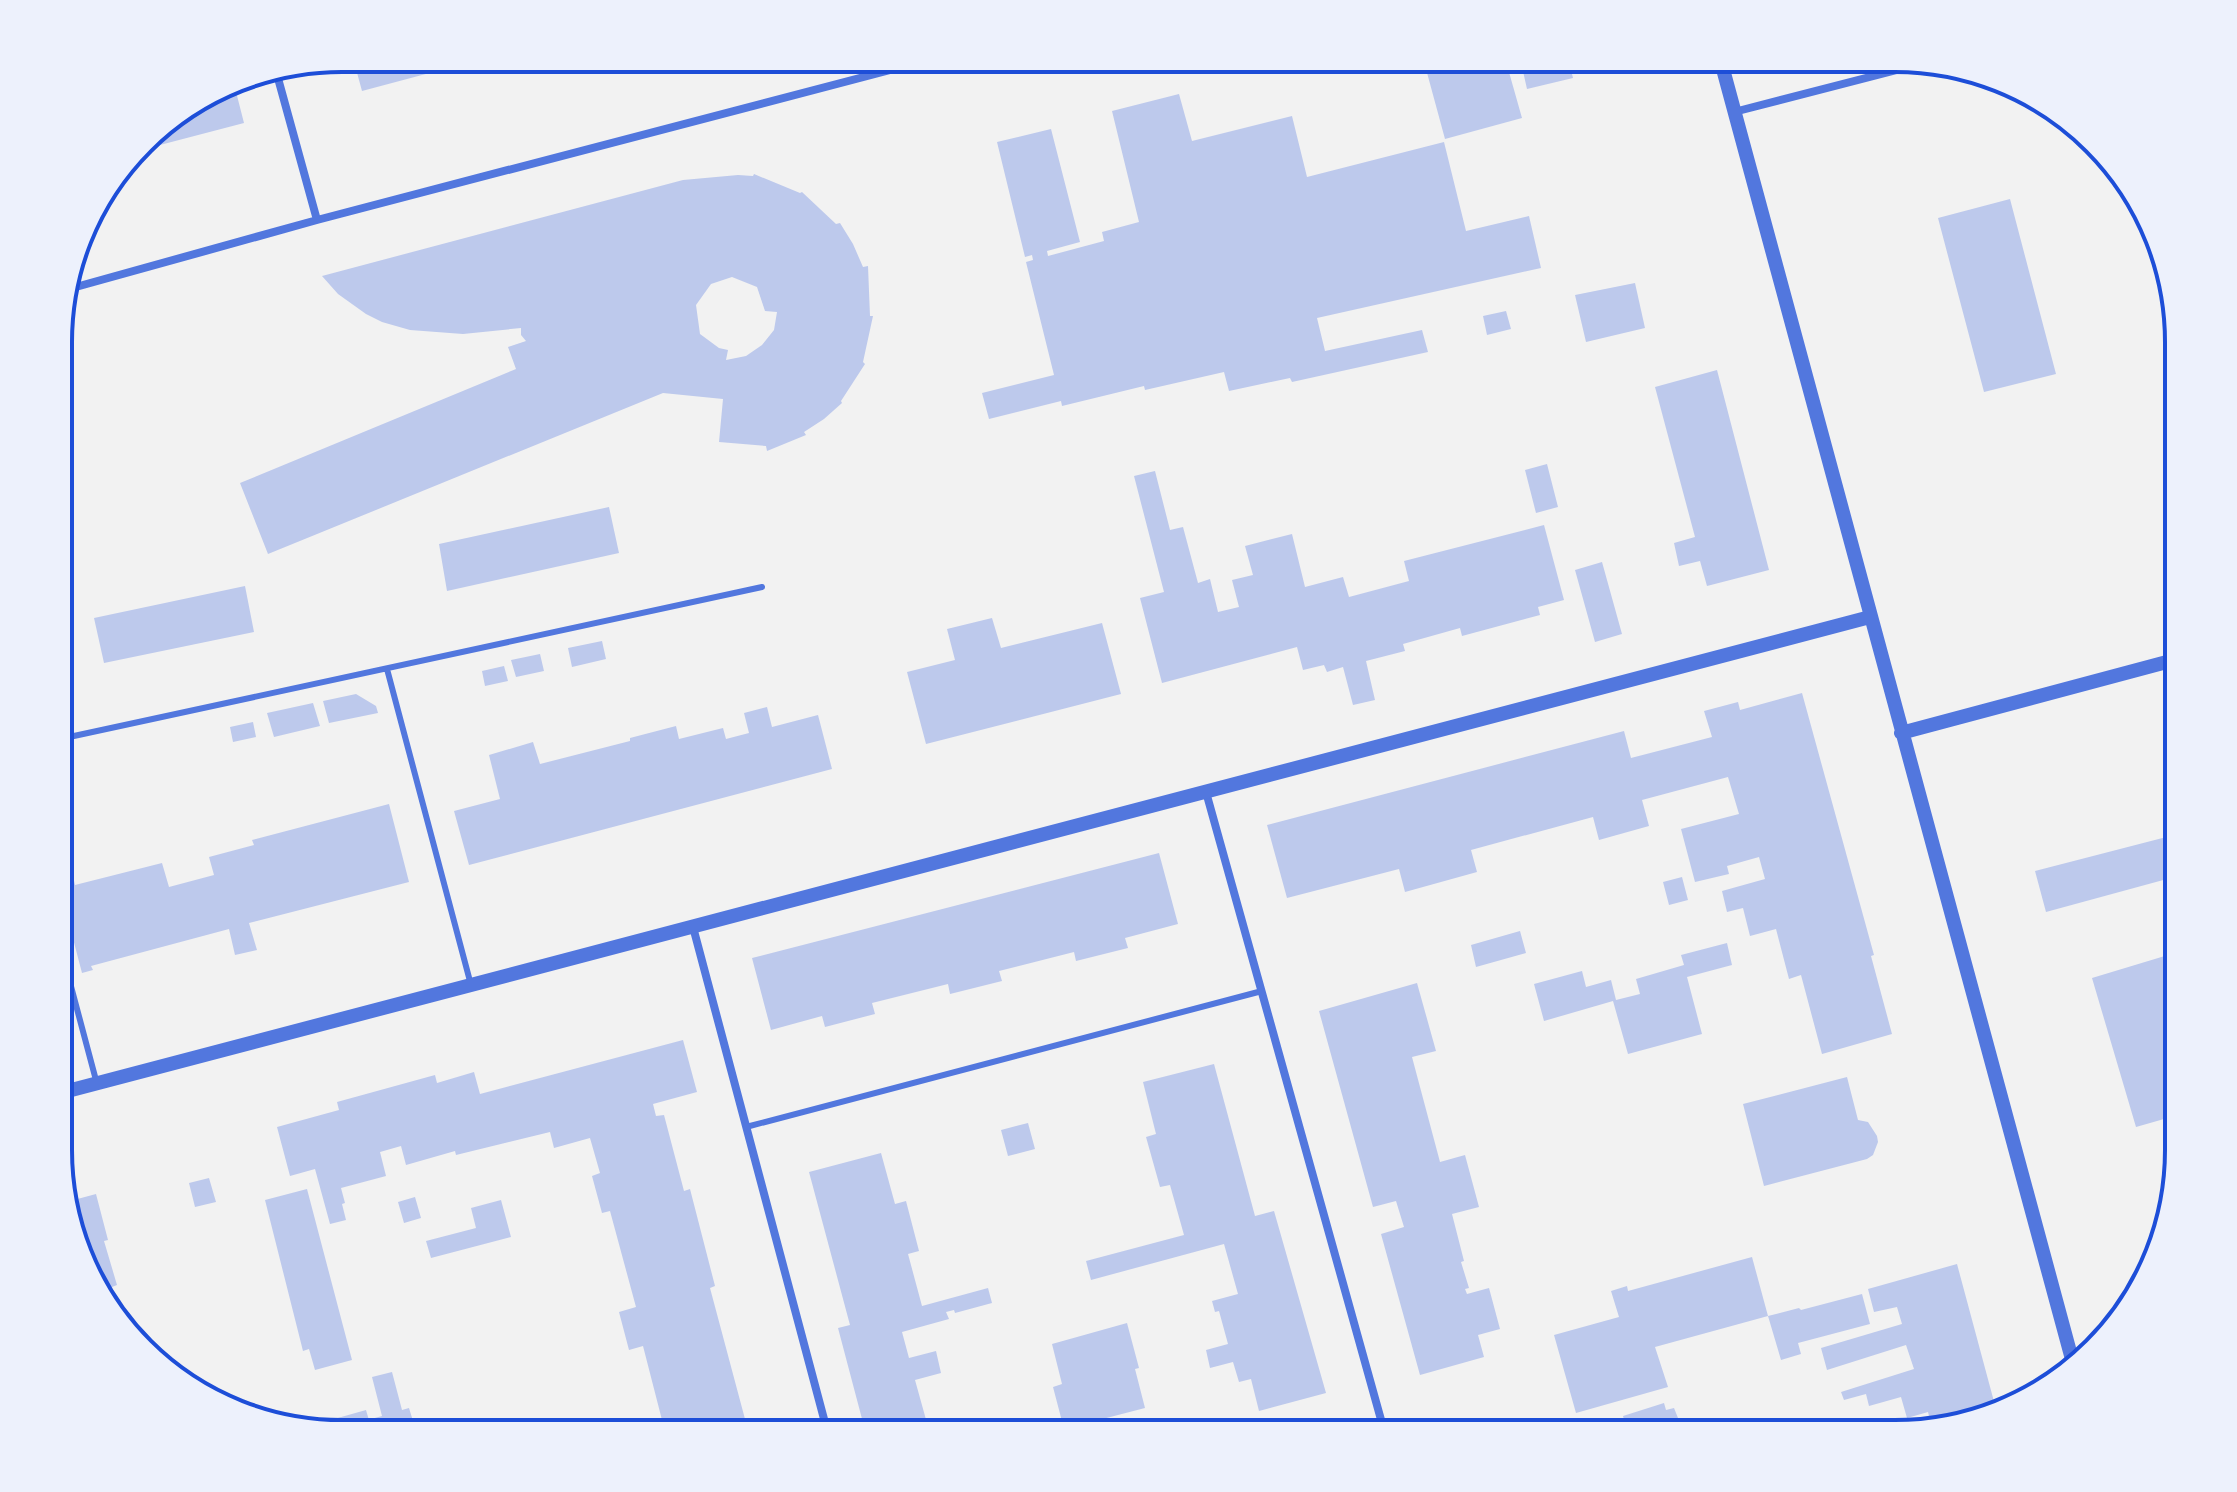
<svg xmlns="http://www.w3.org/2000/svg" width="2237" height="1492" viewBox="0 0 2237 1492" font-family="Roboto,sans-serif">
<rect width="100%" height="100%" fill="#f2f2f2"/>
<path fill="#bdc9ec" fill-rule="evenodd" d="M 353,58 L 482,58 L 482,59 L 362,91 Z
M 1423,58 L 1505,58 L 1522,118 L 1445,139 Z
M 1520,58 L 1568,58 L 1573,78 L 1527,89 Z
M 233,80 L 244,123 L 137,151 L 154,129 Z
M 1179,94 L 1192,141 L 1292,116 L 1307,177 L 1444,142 L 1466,231 L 1529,216 L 1541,268 L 1317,318 L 1325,351 L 1422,330 L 1428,352 L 1292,382 L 1290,378 L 1229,391 L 1224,372 L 1145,390 L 1144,386 L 1062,406 L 1061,401 L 989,419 L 982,393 L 1054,375 L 1026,262 L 1033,260 L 1032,255 L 1025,257 L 997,142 L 1051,129 L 1080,242 L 1047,251 L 1048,256 L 1104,241 L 1102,232 L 1139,222 L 1112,111 Z
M 754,174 L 800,193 L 802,192 L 836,224 L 840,223 L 853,244 L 863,267 L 868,266 L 870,316 L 873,316 L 863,362 L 865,364 L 841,401 L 842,403 L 824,419 L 804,432 L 806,435 L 767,451 L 766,446 L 719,442 L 723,399 L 663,393 L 268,554 L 240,483 L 516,369 L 508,347 L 526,341 L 521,335 L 521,328 L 463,334 L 410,330 L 382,322 L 366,314 L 338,294 L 322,276 L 683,180 L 738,175 L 753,176 ZM 732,277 L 757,287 L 765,311 L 777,312 L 774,330 L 762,345 L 746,356 L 726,360 L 728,350 L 719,348 L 700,334 L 696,305 L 711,284 Z
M 2010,199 L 2056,374 L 1984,392 L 1938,218 Z
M 1635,283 L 1645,328 L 1586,342 L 1575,295 Z
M 1506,311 L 1511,329 L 1487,335 L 1483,316 Z
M 1717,370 L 1769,570 L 1707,586 L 1700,561 L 1679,566 L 1674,543 L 1695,537 L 1655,387 Z
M 1547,464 L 1558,507 L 1536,513 L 1525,470 Z
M 1155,471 L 1170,530 L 1183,527 L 1198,583 L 1210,579 L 1218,612 L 1239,607 L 1232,580 L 1253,575 L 1245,546 L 1292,534 L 1305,587 L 1343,577 L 1349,597 L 1409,581 L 1404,561 L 1544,525 L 1564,600 L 1538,607 L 1540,615 L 1462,636 L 1460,628 L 1403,644 L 1405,651 L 1366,661 L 1375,700 L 1353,705 L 1343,667 L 1327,672 L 1324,665 L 1303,670 L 1297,647 L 1162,683 L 1140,598 L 1164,592 L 1134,476 Z
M 609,507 L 619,553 L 447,591 L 439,544 Z
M 1602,562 L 1622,634 L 1595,642 L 1575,570 Z
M 245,586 L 254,632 L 104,663 L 94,618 Z
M 992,618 L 1001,648 L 1102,623 L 1121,694 L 926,744 L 907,672 L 955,660 L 947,629 Z
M 602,641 L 606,659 L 572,667 L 568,648 Z
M 540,654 L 544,671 L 516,677 L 511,660 Z
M 504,666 L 508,681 L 485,686 L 482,671 Z
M 1802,693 L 1874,955 L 1871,956 L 1892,1034 L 1822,1054 L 1801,975 L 1789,979 L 1776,929 L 1750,936 L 1743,908 L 1727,912 L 1722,891 L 1765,879 L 1759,857 L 1727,866 L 1729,874 L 1695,882 L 1681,829 L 1739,814 L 1728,777 L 1642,800 L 1649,826 L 1599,840 L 1593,817 L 1471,850 L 1477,872 L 1405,892 L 1399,869 L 1287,898 L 1267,825 L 1624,731 L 1631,758 L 1712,737 L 1704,711 L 1738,702 L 1740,710 Z
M 356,694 L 376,706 L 378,713 L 329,723 L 323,701 Z
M 313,703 L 320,726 L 274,737 L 267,713 Z
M 767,707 L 772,727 L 818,715 L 832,769 L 469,865 L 454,811 L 500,799 L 489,755 L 533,742 L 540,764 L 630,741 L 630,738 L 676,726 L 679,739 L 723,728 L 726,739 L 749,733 L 744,713 Z
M 253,722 L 256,737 L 233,742 L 230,727 Z
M 389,804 L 409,882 L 249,923 L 257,950 L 235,955 L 229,929 L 91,966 L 93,970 L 82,973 L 60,889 L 60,860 L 69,858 L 75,885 L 162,863 L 169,887 L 214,875 L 209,857 L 254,845 L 252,840 Z
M 2178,834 L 2178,876 L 2046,912 L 2035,871 Z
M 1159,853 L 1178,924 L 1125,938 L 1128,948 L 1076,961 L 1074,952 L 999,971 L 1002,981 L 950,994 L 948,984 L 872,1003 L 875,1014 L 825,1027 L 822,1016 L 771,1030 L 752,958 Z
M 1682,877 L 1688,900 L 1669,905 L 1663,882 Z
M 1520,931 L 1526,953 L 1476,967 L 1471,945 Z
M 1727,943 L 1732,965 L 1687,977 L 1702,1034 L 1628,1054 L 1613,1001 L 1544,1021 L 1534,984 L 1582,971 L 1586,987 L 1611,980 L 1616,1000 L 1640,994 L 1636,979 L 1684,965 L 1681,955 Z
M 2178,952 L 2178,1115 L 2136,1127 L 2092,978 Z
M 1417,983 L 1436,1051 L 1412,1057 L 1440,1162 L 1465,1155 L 1479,1207 L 1452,1214 L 1464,1261 L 1461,1262 L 1469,1288 L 1465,1289 L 1467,1294 L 1489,1288 L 1500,1329 L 1478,1335 L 1484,1357 L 1420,1375 L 1381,1234 L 1404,1227 L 1396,1201 L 1373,1207 L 1319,1011 Z
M 683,1040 L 697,1092 L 653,1104 L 656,1116 L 664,1115 L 684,1191 L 690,1189 L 715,1286 L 710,1288 L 749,1434 L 667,1434 L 664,1419 L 662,1420 L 643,1346 L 629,1350 L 619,1312 L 636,1307 L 610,1211 L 602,1213 L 592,1176 L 600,1173 L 590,1138 L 554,1148 L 550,1132 L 456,1155 L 455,1151 L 406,1165 L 401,1146 L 380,1152 L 386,1176 L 341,1188 L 345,1203 L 342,1204 L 346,1220 L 330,1224 L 315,1169 L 290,1176 L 277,1127 L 339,1110 L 337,1102 L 435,1075 L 437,1083 L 474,1072 L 480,1094 Z
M 1214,1064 L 1255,1216 L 1274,1211 L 1326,1393 L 1259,1411 L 1251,1379 L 1239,1382 L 1233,1362 L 1210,1368 L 1206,1350 L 1228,1344 L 1219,1311 L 1215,1312 L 1212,1301 L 1238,1294 L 1224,1244 L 1091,1280 L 1086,1261 L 1184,1235 L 1170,1185 L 1160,1187 L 1146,1137 L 1156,1134 L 1143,1082 Z
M 1847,1077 L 1858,1120 L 1868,1122 L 1877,1136 L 1878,1142 L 1873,1155 L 1867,1159 L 1764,1186 L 1743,1104 Z
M 1028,1123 L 1035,1149 L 1008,1156 L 1001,1130 Z
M 881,1153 L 895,1204 L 906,1201 L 919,1251 L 908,1254 L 922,1306 L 988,1288 L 992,1303 L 955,1313 L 954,1310 L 946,1312 L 949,1319 L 902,1332 L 909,1358 L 936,1351 L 941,1373 L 915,1380 L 930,1434 L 866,1434 L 838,1328 L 850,1325 L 809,1172 Z
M 60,1170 L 70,1201 L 96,1194 L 108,1240 L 104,1241 L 117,1285 L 112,1287 L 121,1319 L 96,1293 L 60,1187 Z
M 209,1178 L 216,1202 L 195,1207 L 189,1183 Z
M 307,1189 L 352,1360 L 315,1370 L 309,1349 L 303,1351 L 265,1200 Z
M 415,1197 L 421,1218 L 404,1223 L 398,1202 Z
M 501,1200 L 511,1237 L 431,1258 L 426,1241 L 476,1228 L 471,1208 Z
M 1752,1257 L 1768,1316 L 1655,1347 L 1668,1387 L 1576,1413 L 1554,1335 L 1619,1317 L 1611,1291 L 1627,1286 L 1628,1291 Z
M 1957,1264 L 1996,1409 L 1932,1428 L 1928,1412 L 1907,1418 L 1901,1397 L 1869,1406 L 1866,1394 L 1844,1400 L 1841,1392 L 1914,1369 L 1906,1345 L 1827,1370 L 1821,1348 L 1902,1324 L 1897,1307 L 1874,1312 L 1868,1289 Z
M 1862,1294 L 1870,1324 L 1798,1343 L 1801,1354 L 1781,1360 L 1768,1316 L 1799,1308 L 1801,1310 Z
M 1127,1323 L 1139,1368 L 1135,1369 L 1145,1408 L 1064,1429 L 1053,1387 L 1062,1384 L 1052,1344 Z
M 392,1372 L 402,1410 L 409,1408 L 417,1434 L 375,1434 L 371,1419 L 382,1416 L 372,1377 Z
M 1664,1403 L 1666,1410 L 1674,1408 L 1678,1418 L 1668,1421 L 1672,1434 L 1628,1434 L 1623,1416 Z
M 366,1410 L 373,1434 L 341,1434 L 323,1431 L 320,1423 Z"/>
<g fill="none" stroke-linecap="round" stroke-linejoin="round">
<path stroke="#5277de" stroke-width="6" d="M 387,669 L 471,985
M 60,739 L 762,587
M 60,945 L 97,1084
M 746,1127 L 1262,991"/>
<path stroke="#5277de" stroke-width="8" d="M 276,71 L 317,220
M 1734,112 L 1924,63
M 65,290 L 317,220 L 936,58
M 1206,792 L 1385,1434
M 693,927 L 828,1434"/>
<path stroke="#5277de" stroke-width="14" d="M 1720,58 L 2073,1363
M 1901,733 L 2178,659
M 60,1093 L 1870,617"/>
</g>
<path d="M0 0H2237V1492H0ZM342 72H1895A270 270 0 0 1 2165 342V1150A270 270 0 0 1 1895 1420H342A270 270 0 0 1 72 1150V342A270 270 0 0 1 342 72Z" fill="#edf1fc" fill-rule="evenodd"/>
<path fill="none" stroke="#1d4ed8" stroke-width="4" d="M342 72H1895A270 270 0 0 1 2165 342V1150A270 270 0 0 1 1895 1420H342A270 270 0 0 1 72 1150V342A270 270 0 0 1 342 72Z"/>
</svg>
